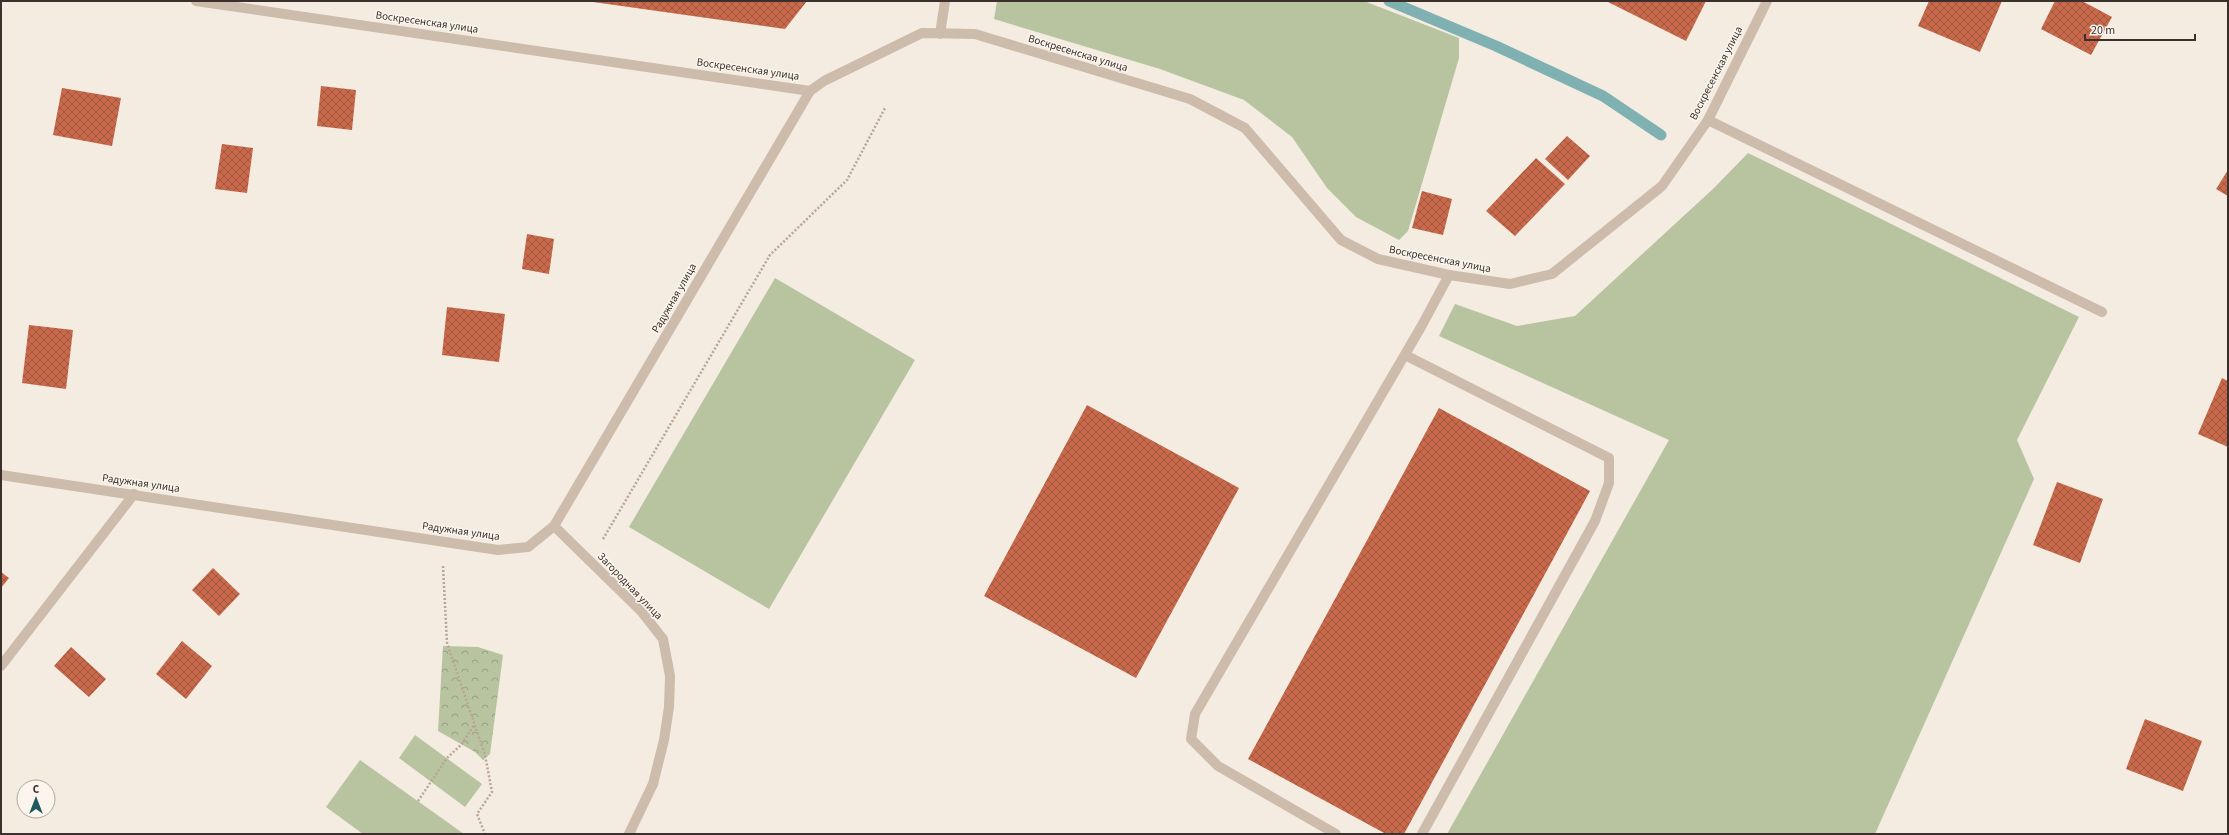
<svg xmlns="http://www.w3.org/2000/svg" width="2229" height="835" viewBox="0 0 2229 835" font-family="'Source Sans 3',sans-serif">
<defs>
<pattern id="park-crowns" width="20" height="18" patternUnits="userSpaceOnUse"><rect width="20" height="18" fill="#b8c4a0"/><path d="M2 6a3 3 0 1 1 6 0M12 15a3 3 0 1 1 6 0" fill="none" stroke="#97a083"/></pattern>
<pattern id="building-cross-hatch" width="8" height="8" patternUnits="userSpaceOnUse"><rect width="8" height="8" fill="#c8694b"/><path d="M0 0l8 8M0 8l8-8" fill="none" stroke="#a4573f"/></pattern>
</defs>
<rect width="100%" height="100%" fill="#f4ebe1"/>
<path fill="#b8c4a0" d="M 997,1 L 1364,1 L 1459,38 L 1459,58 L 1408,231 L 1399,240 L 1356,217 L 1327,188 L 1292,137 L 1244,100 L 1160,69 L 994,19 Z
M 1748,153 L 2079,317 L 2017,440 L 2034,479 L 1875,834 L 1447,834 L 1669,440 L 1439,336 L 1455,304 L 1517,326 L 1575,316 L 1714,188 Z
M 775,278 L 915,360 L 769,609 L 629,527 Z
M 415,735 L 482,784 L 465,807 L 399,758 Z
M 360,760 L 464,834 L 363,834 L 326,807 Z"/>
<path fill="url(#park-crowns)" d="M 443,646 L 478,647 L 503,655 L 490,754 L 483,760 L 475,752 L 438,731 Z"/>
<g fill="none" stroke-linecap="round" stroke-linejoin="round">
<path stroke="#7fb0b2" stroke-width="11" d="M 1389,1 L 1496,46 L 1603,96 L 1661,135"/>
</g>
<path fill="url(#building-cross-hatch)" d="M 586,1 L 807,1 L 785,29 Z
M 1606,1 L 1706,1 L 1686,41 Z
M 1929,1 L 2002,1 L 1980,52 L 1918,26 Z
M 2055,1 L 2082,1 L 2112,17 L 2091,55 L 2041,29 Z
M 321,86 L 356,90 L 352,130 L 317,126 Z
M 62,88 L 121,98 L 112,146 L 53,135 Z
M 1567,136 L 1590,156 L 1568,180 L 1545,159 Z
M 222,144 L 253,148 L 247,193 L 215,189 Z
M 1536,158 L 1565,184 L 1515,236 L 1486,211 Z
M 2228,170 L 2228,196 L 2216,189 Z
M 1422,191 L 1452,199 L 1443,235 L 1412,228 Z
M 527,234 L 554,239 L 549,274 L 522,269 Z
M 447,307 L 505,314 L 499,362 L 442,355 Z
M 29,325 L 73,330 L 66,389 L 22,383 Z
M 2222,378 L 2228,381 L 2228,447 L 2198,434 Z
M 1087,405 L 1239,488 L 1136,678 L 984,596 Z
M 1439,408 L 1590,491 L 1404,834 L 1386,834 L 1248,759 Z
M 2057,482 L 2103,499 L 2080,563 L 2033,545 Z
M 213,568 L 240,594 L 219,616 L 192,590 Z
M 1,572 L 9,578 L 1,588 Z
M 182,641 L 212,666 L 186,699 L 156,674 Z
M 71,647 L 106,679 L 89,697 L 54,666 Z
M 2145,719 L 2202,741 L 2183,791 L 2126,769 Z"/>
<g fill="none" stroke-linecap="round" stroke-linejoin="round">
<path stroke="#b9a596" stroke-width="2.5" stroke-dasharray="2 2" stroke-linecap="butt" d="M 603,539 L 770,255 L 847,180 L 885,108
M 443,566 L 447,643 L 485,755 L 492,792 L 477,814 L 485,834
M 418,801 L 447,758 L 462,744 L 474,725"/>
<path stroke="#cdbbac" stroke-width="10" d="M 1708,120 L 2102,312
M 1405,355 L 1609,458 L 1609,483 L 1595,521 L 1422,834
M 1,666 L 134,494
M 1336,834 L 1218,766 L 1191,739 L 1195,714 L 1421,327 L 1449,275"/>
<path stroke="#cdbbac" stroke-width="10" d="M 196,1 L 810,91
M 940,34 L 945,1
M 1,475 L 498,550 L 528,547 L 554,526 L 810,91 L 824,81 L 922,33 L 975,34 L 1190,99 L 1245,128 L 1341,240 L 1378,259 L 1449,275 L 1510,284 L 1552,274 L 1662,186 L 1708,120 L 1767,1
M 554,526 L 641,611 L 663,639 L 670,676 L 669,707 L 664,740 L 653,784 L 629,834"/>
</g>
<g text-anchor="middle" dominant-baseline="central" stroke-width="3" stroke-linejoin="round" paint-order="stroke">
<g font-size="11" fill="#3b302b" stroke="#fbf5ee">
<text transform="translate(427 22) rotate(8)">Воскресенская улица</text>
<text transform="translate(1078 53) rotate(17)">Воскресенская улица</text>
<text transform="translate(748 69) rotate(8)">Воскресенская улица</text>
<text transform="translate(1716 73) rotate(-63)">Воскресенская улица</text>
<text transform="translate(1440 259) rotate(11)">Воскресенская улица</text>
<text transform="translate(674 298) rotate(-60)">Радужная улица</text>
<text transform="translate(141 483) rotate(8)">Радужная улица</text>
<text transform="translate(461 531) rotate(8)">Радужная улица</text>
<text transform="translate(630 586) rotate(46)">Загородная улица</text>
</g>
</g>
<rect width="2229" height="835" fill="none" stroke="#3b302b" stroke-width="4"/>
<g transform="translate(36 799)"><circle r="19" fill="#fbf5ee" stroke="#aea6a0"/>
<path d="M0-3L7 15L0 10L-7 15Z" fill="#1f5a5e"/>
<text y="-6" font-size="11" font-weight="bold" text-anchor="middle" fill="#3b302b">С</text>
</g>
<path d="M2085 34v6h110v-6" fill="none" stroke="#3b302b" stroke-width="2"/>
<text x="2091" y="34" font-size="12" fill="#3b302b" stroke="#fbf5ee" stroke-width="3" paint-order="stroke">20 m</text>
</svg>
